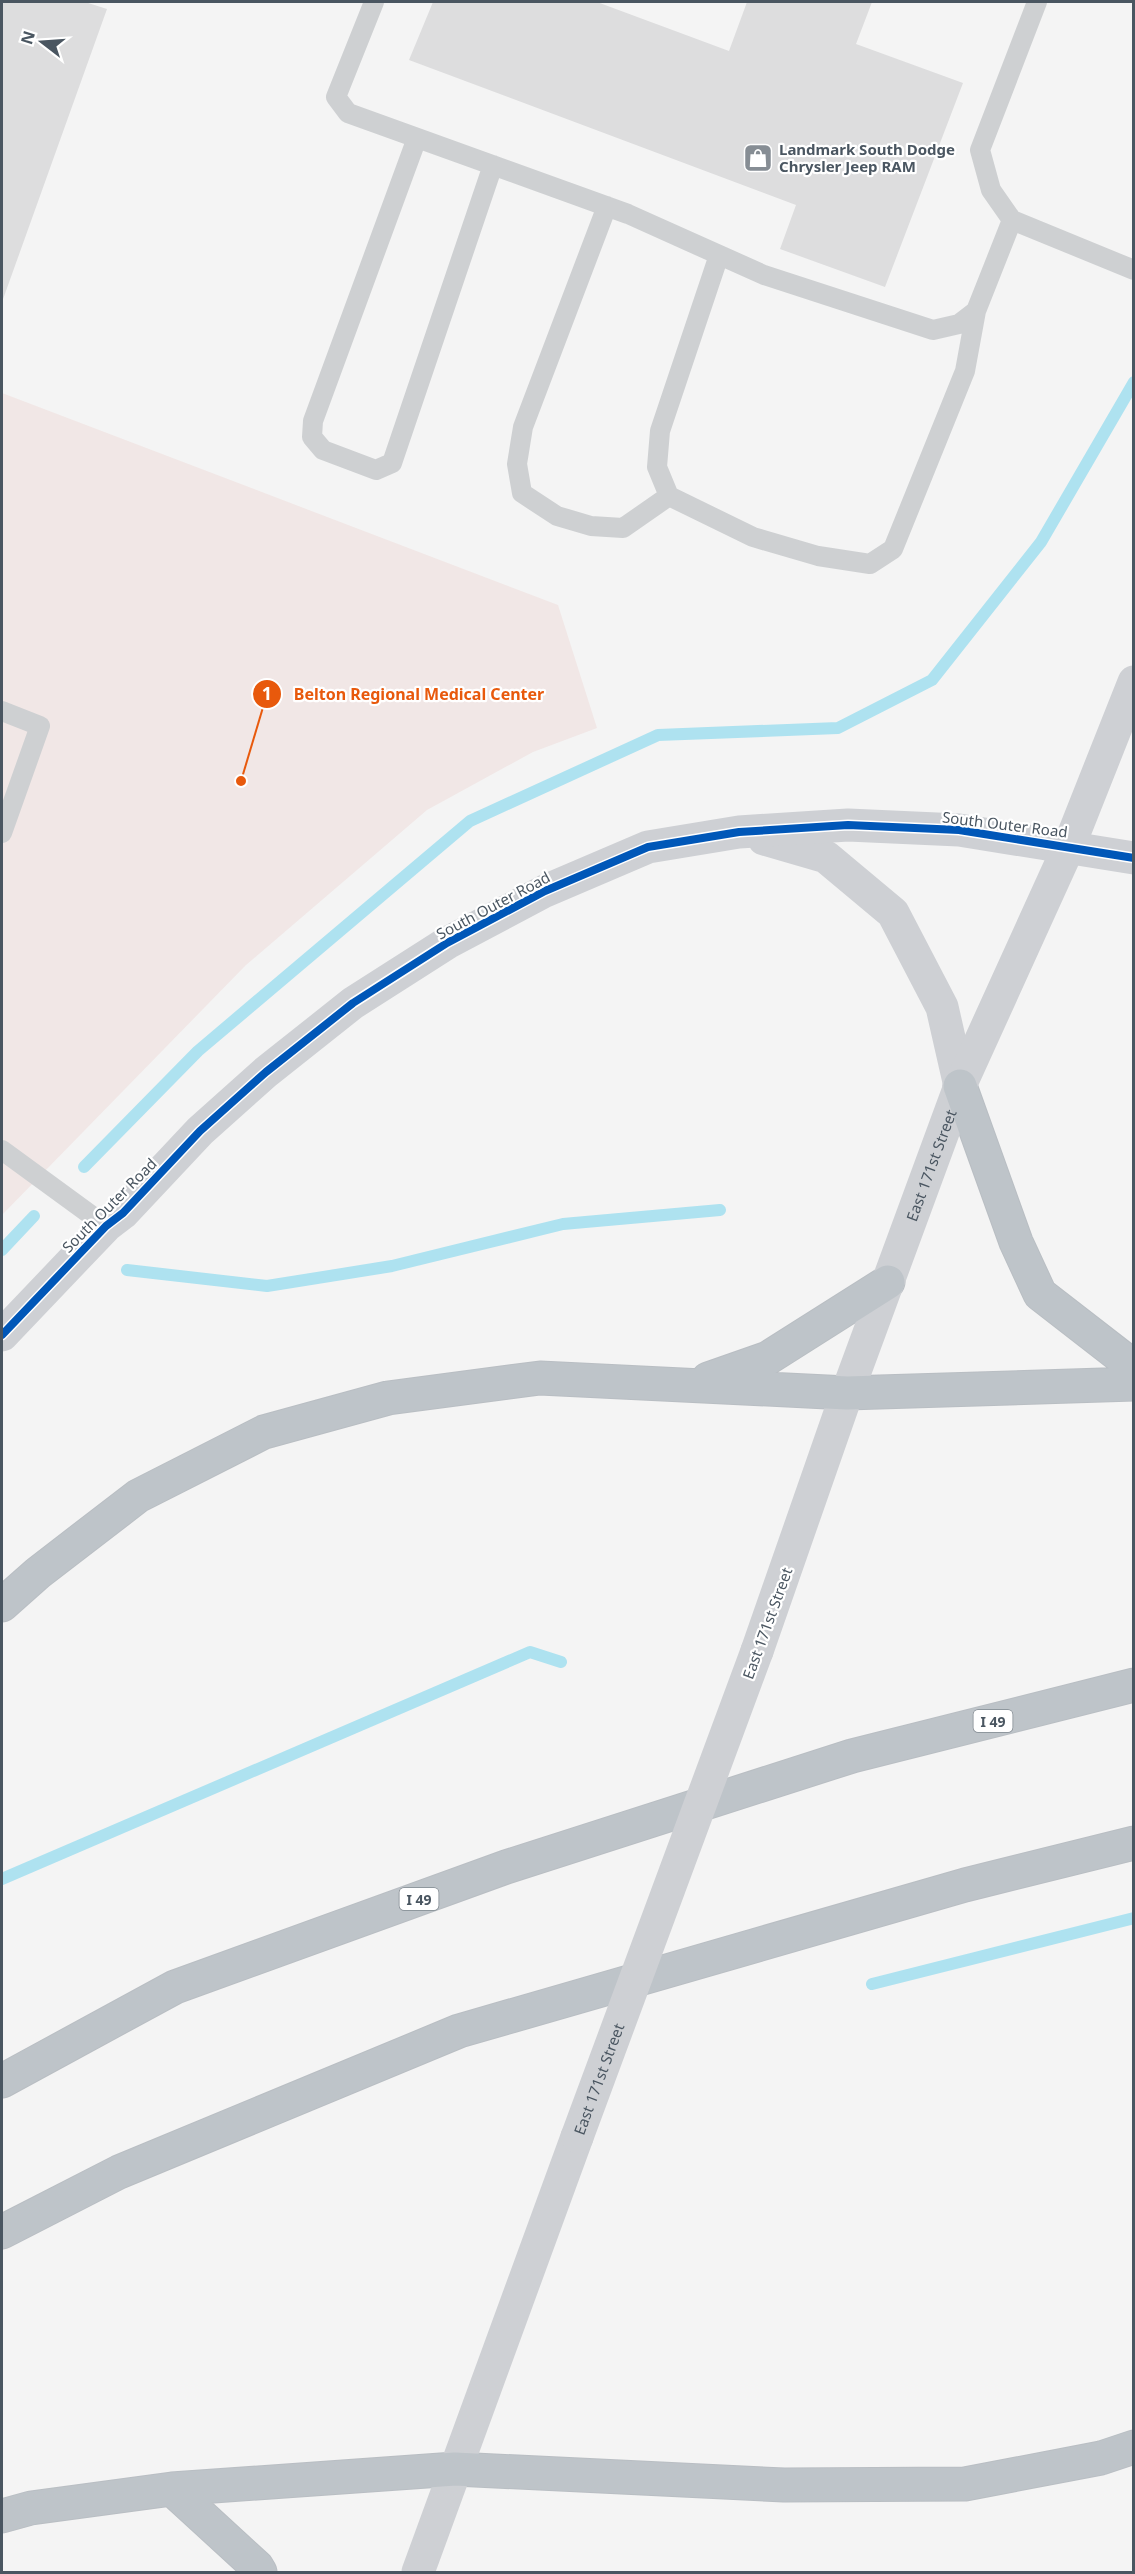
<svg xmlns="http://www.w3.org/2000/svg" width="1135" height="2574" viewBox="0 0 1135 2574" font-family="'Noto Sans',sans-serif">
<rect width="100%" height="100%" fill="#f4f4f4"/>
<path fill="#f1e7e6" d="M 2,393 L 558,605 L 597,728 L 533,752 L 427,810 L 246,965 L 2,1215 Z"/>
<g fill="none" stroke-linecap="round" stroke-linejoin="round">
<path stroke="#aee2f0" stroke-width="12" d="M 84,1167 L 198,1051 L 470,821 L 658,735 L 838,728 L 932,680 L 1041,542 L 1134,382
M 2,1250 L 34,1216
M 127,1270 L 267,1286 L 392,1266 L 563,1224 L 720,1210
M 2,1879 L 530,1652 L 561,1662
M 872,1984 L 1134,1918"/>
</g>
<path fill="#ddddde" d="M 2,2 L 85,2 L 107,9 L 2,302 Z
M 433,2 L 597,2 L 729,51 L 747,2 L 872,2 L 856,44 L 963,83 L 885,287 L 780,249 L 796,205 L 409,60 Z"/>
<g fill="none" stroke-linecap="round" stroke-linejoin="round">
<g stroke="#b9bec3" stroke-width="35">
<path id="highway" d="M 960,1086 L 1016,1242 L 1040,1294 L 1134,1367
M 708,1379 L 768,1358 L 888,1282
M 2,1605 L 38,1573 L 138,1496 L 264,1432 L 388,1398 L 540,1378 L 847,1393 L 1134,1384
M 2,2081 L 175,1987 L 506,1867 L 852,1756 L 1134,1685
M 2,2232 L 119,2172 L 459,2031 L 965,1885 L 1134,1843
M 172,2489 L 257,2567 L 260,2572
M 2,2516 L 31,2508 L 172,2489 L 455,2469 L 784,2485 L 965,2484 L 1101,2458 L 1134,2447"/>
</g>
<path stroke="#ced0d2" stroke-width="20" d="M 374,2 L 336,97 L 348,113 L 628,214 L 764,275 L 933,330 L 959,324 L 976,311 L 1012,220
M 1037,2 L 980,150 L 991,190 L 1012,220 L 1134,270
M 417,138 L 313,421 L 312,437 L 323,450 L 376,470 L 392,463 L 493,165
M 607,206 L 523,427 L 517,464 L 522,493 L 557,516 L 591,526 L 623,528 L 669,496
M 719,255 L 660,431 L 657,467 L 669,496 L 753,537 L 818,556 L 870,564 L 893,549 L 965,371 L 976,311
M 2,711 L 40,726 L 2,833
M 2,1150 L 106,1226"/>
<g stroke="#ced0d4" stroke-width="33">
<path d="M 764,839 L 826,857 L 893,913 L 942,1007 L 960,1086"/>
<path d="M 2,1335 L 106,1226 L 123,1213 L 200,1131 L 266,1072 L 353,1003 L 447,943 L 545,891 L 648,847 L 739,832 L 848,825 L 959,830 L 1134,858"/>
<path id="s1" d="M 757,1651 L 847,1393 L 960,1086 L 1069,846 L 1134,682"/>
<path d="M 418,2572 L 577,2137"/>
</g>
<use href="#highway" stroke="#bec4c9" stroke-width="33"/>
<path stroke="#ced0d4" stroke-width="33" id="s2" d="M 577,2137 L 757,1651"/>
<g stroke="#fff" stroke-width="11">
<path id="cycleway" d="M 2,1335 L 106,1226 L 123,1213 L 200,1131 L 266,1072 L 353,1003 L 447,943 L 545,891 L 648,847 L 739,832 L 848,825 L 959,830 L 1134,858"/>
</g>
<use href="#cycleway" stroke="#0057b8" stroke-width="8"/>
</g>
<defs>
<g id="shop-square" transform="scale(1.5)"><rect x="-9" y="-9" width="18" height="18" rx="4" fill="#868d94" stroke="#fff"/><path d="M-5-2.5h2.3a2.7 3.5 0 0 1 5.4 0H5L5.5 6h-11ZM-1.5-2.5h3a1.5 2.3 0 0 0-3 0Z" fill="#fff"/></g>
</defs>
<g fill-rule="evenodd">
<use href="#shop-square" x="758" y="158"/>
</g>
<g text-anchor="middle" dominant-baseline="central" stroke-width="4.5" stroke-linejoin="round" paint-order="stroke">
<g fill="#fff" stroke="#808990" stroke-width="1.5">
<rect x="973.5" y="1710" width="39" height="22" rx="4.5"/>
<rect x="399.5" y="1888" width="39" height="22" rx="4.5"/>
</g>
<g font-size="14" font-weight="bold" fill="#4a5661">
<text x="993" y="1721">I 49</text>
<text x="419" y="1899">I 49</text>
</g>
<g font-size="15" font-weight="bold" fill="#4a5661" stroke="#fff" text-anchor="start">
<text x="779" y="149">Landmark South Dodge<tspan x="779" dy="17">Chrysler Jeep RAM</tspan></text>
</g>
<g font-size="15" fill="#4a5661" stroke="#fff">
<text transform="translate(1005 824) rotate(7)">South Outer Road</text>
<text transform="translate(493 905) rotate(-28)">South Outer Road</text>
<text stroke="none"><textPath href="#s1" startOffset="516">East 171st Street</textPath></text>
<text transform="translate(109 1205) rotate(-45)">South Outer Road</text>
<text transform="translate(767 1623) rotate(-70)">East 171st Street</text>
<text stroke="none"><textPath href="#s2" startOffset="62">East 171st Street</textPath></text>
</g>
</g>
<path fill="none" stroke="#e8590c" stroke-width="2" d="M241 781L267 694"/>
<g fill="#e8590c" stroke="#fff" stroke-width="2">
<circle cx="241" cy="781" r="6"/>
<circle cx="267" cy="694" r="15"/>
</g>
<g font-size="18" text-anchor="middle" font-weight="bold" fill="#fff">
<text x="267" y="700">1</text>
</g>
<g font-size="16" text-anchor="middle" font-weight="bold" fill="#e8590c" stroke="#fff" stroke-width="4.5" stroke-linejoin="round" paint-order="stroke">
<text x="419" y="700">Belton Regional Medical Center</text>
</g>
<rect width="1135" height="2574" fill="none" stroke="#4a5661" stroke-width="6"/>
<g transform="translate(42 42) rotate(287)" stroke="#ffffff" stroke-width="4.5" paint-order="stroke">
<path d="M0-4.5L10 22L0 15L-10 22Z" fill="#4a5661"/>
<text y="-9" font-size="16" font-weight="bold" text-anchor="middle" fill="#4a5661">N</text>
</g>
</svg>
